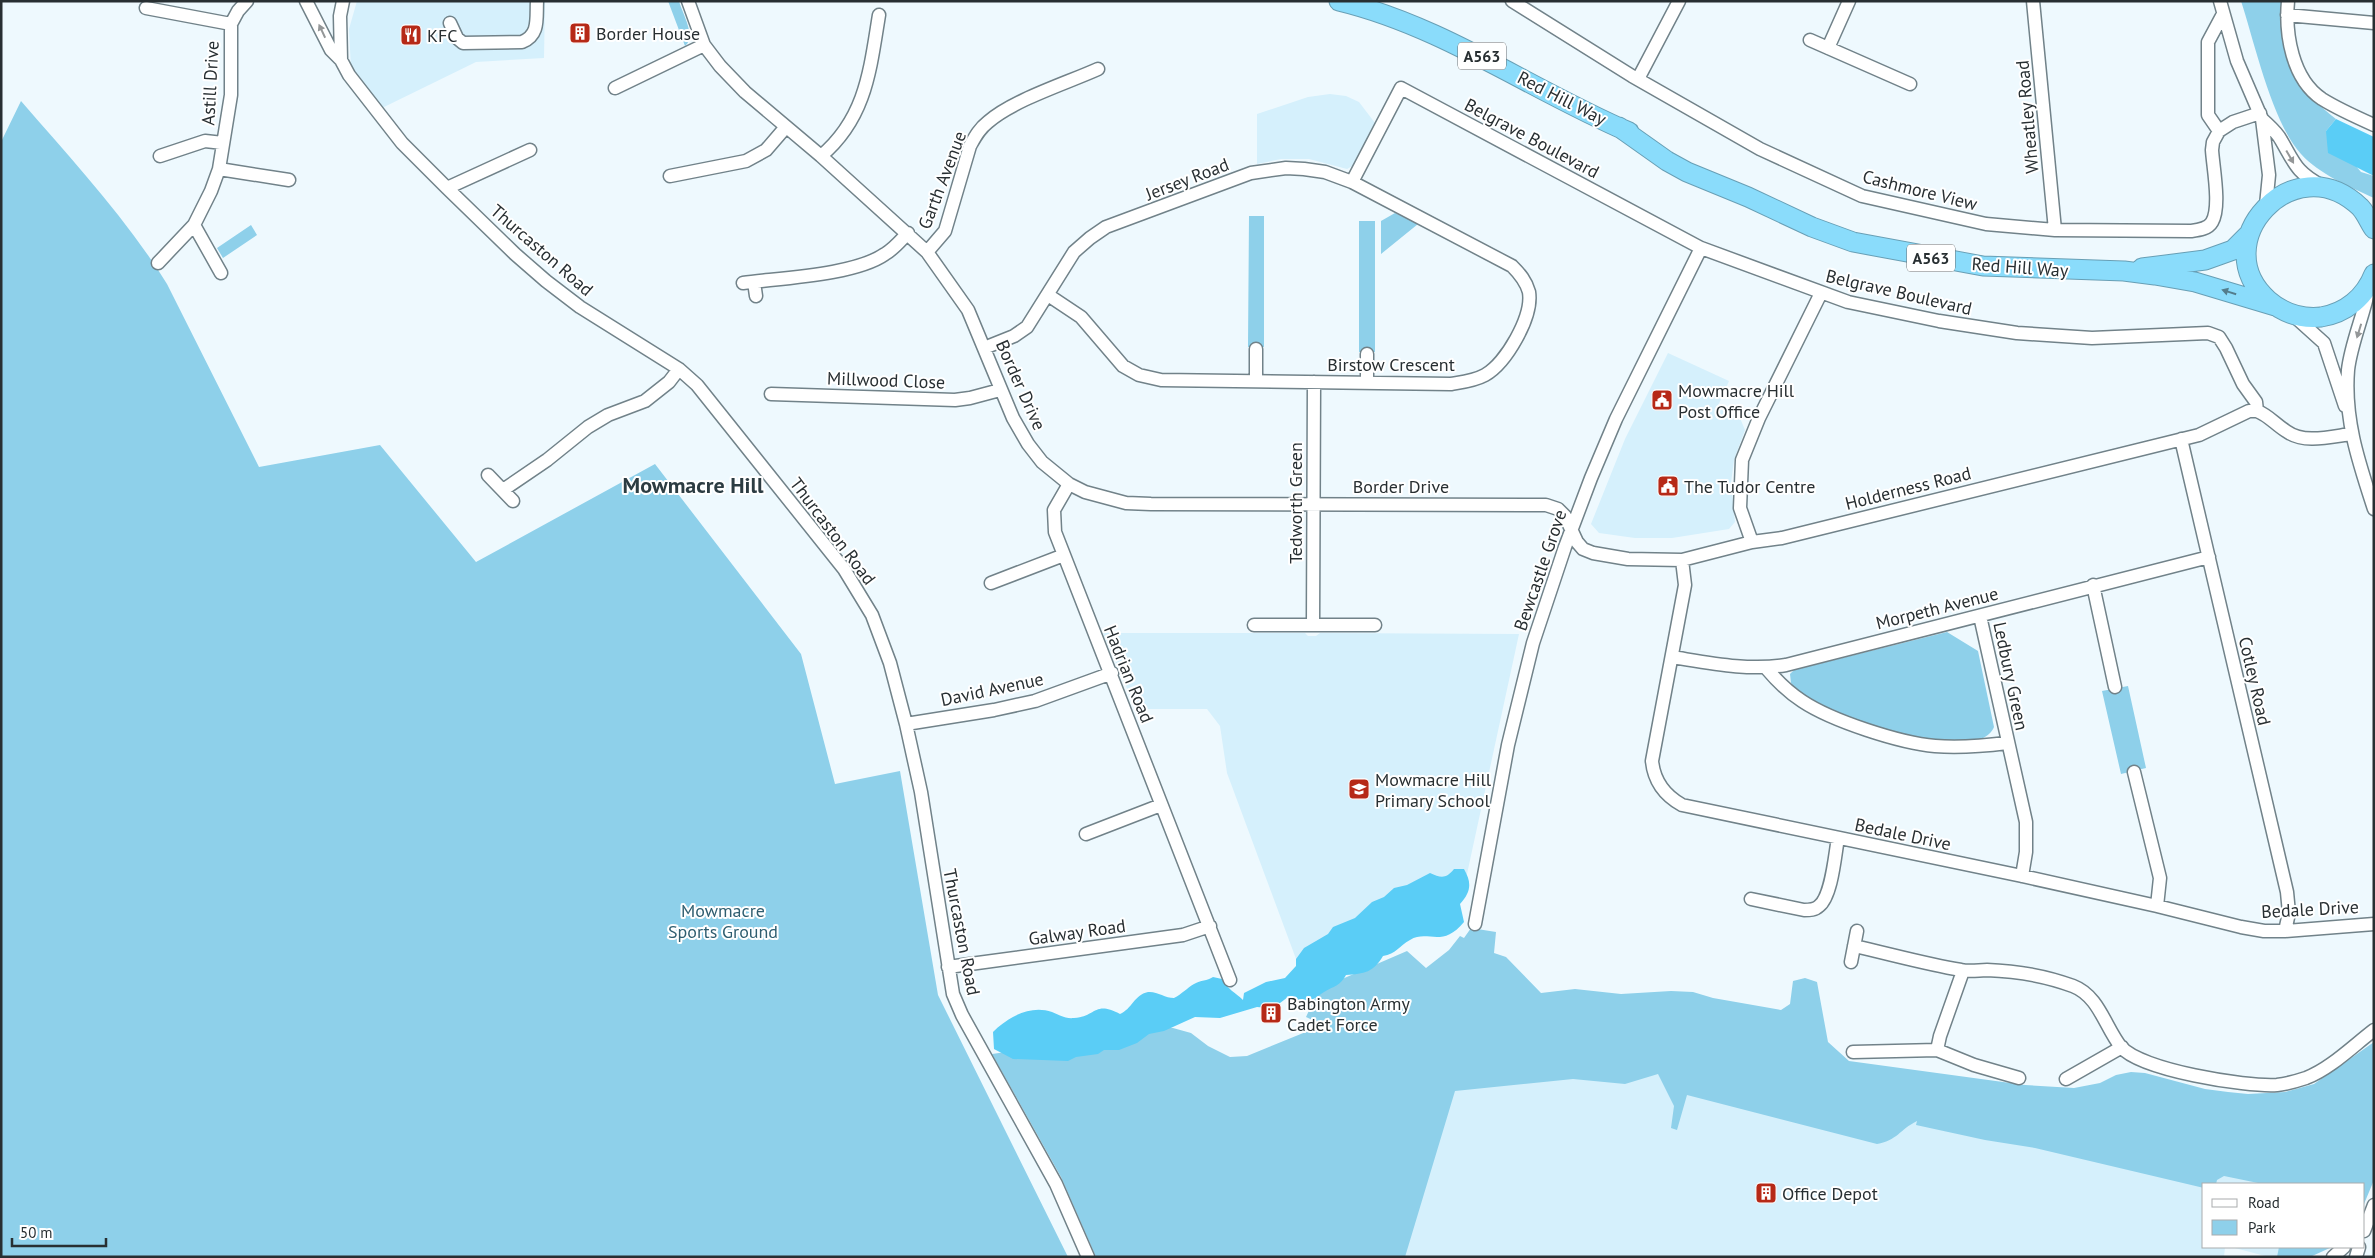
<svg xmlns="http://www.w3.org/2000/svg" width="2375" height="1258" viewBox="0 0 2375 1258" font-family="'PT Sans',sans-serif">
<rect width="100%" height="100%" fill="#eef9fe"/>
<path fill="#d5f0fc" d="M 357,1 L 545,1 L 544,58 L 476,62 L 382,108 L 351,69 L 349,29 Z
M 1330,94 L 1346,96 L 1359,102 L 1375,123 L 1356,164 L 1347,169 L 1309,159 L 1281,159 L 1257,164 L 1257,114 L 1308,97 Z
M 1668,353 L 1729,381 L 1717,408 L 1740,418 L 1745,430 L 1734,460 L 1731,483 L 1735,522 L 1729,529 L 1672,538 L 1635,538 L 1599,533 L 1591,524 L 1625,439 Z
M 1103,633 L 1305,633 L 1308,636 L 1316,636 L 1320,633 L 1519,634 L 1467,874 L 1299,967 L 1227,773 L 1220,726 L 1207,709 L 1136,709 Z
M 1456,1047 L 1688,1073 L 2314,1184 L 2204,1184 L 2204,1247 L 2225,1247 L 2224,1257 L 1401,1257 Z
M 2231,1247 L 2300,1247 L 2297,1257 L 2269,1257 Z"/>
<path fill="#8ed0ea" d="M 668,1 L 679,1 C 682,13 697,37 685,46 Z
M 2241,1 L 2282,1 C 2279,55 2293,86 2336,119 L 2326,131 L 2361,172 L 2374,176 L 2374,198 C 2350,187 2319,174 2301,154 C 2272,122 2255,44 2241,1 Z
M 21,101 C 72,160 126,218 167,284 L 259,467 L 380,445 L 476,562 L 655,464 L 801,654 L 835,784 L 900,771 L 938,995 L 1068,1257 L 1,1257 L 1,142 Z
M 1395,213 L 1418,224 L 1381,254 L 1381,221 Z
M 1249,216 L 1264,216 L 1264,347 L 1248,347 Z
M 1359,221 L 1375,221 L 1375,352 L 1359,352 Z
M 251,225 L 257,235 L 223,258 L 217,248 Z
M 1947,632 L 1978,651 L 1994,727 C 1977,770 1812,713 1791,683 L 1790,674 L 1794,670 Z
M 2128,686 L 2146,768 L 2121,774 L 2102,691 Z
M 1471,928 L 1496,932 L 1494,953 L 1506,957 L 1541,993 L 1575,989 L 1621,994 L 1671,991 L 1693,992 L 1713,998 L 1781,1010 L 1790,1004 L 1793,981 L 1805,978 L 1817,982 L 1828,1042 L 1849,1061 L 2025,1085 L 2074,1088 L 2100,1083 L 2116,1075 L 2131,1072 L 2145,1073 L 2205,1089 L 2228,1092 L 2248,1094 L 2285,1092 L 2314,1084 L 2374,1042 L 2374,1180 L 2364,1204 L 2364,1184 L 2263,1184 L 2224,1176 L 2217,1180 L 2216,1184 L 2204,1184 L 2204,1188 L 2035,1148 L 1985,1140 L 1916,1125 L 1917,1121 C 1899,1130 1898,1140 1877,1144 L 1687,1095 L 1677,1130 L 1671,1128 L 1674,1106 L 1658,1074 L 1625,1084 L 1573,1079 L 1455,1091 L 1405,1257 L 1096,1257 L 1061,1177 L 992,1054 L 1090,1040 L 1138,1023 L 1173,1028 L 1191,1033 L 1208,1046 L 1230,1057 L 1247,1056 L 1323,1025 L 1306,1017 L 1319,989 L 1407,951 L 1426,968 L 1449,950 L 1460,936 L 1464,938 Z
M 2279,1247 L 2332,1247 L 2310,1257 L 2277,1257 Z"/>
<path fill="#5acdf6" d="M 2336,119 L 2374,137 L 2374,176 L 2328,153 L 2326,131 Z
M 1454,869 L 1464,869 C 1472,883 1471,892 1460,904 L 1464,922 C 1442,949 1428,929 1410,940 C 1399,946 1396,954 1383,956 C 1374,972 1364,974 1346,975 C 1340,986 1334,986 1324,992 C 1311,1001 1303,1007 1288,997 L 1280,1003 L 1268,1008 L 1257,1007 L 1220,1018 L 1195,1017 L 1164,1031 L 1149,1034 L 1137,1043 L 1119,1050 L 1104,1050 L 1098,1054 L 1076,1057 L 1068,1061 L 1013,1059 L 994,1049 L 993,1032 C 1007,1018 1030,1004 1052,1012 C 1059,1015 1065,1019 1074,1018 C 1096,1017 1094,1000 1120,1014 C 1132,1009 1134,995 1148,992 C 1157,991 1165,998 1174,998 C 1182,994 1187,988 1194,984 C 1201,980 1207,981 1213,977 L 1222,979 C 1228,990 1235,992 1243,1000 L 1244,993 L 1266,982 L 1285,978 L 1296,966 L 1296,959 L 1304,948 L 1328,934 L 1333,927 L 1355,918 L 1372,902 L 1384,897 L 1394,888 L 1407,885 L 1430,873 C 1441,878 1446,879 1454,869 Z"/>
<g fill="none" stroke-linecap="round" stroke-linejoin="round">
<g stroke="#718289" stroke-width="15">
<path id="minor" d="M 306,1 L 331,50 L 341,60 L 349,75 L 402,143 L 447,188 L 515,254 L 546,281 L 580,307 L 679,369 L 697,385 L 844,569 L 872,615 L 890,663 L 906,724 L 921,792 L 953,994 L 962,1015 L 1056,1184 L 1088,1257
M 688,1 L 704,45 L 720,66 L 745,92 L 821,156 L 927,252 L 968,310 L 1013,418 L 1028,444 L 1042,462 L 1069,484 L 1085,492 L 1126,503 L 1151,504 L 1546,505 L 1558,509 L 1565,516 L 1577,542 L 1583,549 L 1593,553 L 1628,559 L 1682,560 L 1752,542 L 1782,538 L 2199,435 L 2249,411 L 2257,411
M 1512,1 L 1632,76 L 1760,149 L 1862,196 L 1986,224 L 2055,230 L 2191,231 C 2199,230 2208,229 2212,222 C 2221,207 2213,167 2212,150 L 2213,142 L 2219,131 L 2208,115 L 2208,42 L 2223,14
M 2033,1 L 2055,230
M 2220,1 L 2237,61 L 2262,119 L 2269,175 L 2266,205
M 2288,1 C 2285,34 2292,79 2322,99 C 2338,109 2356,117 2374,125
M 146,8 L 231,24
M 2287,15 L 2374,23
M 450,23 L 457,38 L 463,43 L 522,42 C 540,35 536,18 537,1
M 1810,40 L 1910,84
M 1828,48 L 1849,1
M 341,60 L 340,16 L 343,1
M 1638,79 L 1679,1
M 615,88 L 704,45
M 2262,119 C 2268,125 2277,132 2281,140 C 2295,164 2296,172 2322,186
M 2219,131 L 2233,122 L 2260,113
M 160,156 L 205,141 L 223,143
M 821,156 C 866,118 870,70 879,15
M 219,169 L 289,180
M 670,176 L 746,161 L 766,150 L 785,128
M 447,188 L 530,150
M 194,225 L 221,273
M 927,252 L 945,231 L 970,146 C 975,137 979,129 988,122 C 1013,100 1067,83 1098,69
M 158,263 L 194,225 L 211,191 L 219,169 L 231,95 L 231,24 L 238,11 L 247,1
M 754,282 L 756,296
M 743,283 C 781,278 855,275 885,254 C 894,249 901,240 908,233
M 2369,288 C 2364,315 2351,343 2348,370 C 2344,420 2359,463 2374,509
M 1048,295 L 1081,317 L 1123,366 L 1139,375 L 1161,380 L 1451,384 C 1463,382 1474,381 1485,375 C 1506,363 1533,317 1529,292 C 1526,281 1520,274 1512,266 L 1352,182
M 2293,315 L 2324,343 L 2345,406
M 984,348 L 1014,336 L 1027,327 L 1074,252 L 1090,238 L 1106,227 L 1251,173 L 1286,168 L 1304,169 L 1325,172 L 1352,182 L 1401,88 L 1701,248 L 1848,302 L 1939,321 L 2017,333 L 2092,338 L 2208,333 L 2219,337 L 2226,348 L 2243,384 L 2256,402 L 2257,411 C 2268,415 2275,424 2286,431 C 2304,444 2329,437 2351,434
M 1256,349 L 1256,381
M 1367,382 L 1367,354
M 771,394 L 955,400 L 970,398 L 1000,390
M 2181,439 L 2287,892 L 2289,913 L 2285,931
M 488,475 L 513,501
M 1069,484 L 1054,510 L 1055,532 L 1230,980
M 503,490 L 547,460 L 588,427 L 608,415 L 645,401 L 669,382 L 679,369
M 1752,542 L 1740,508 L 1742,460 L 1759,418 L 1821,293
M 1682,560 L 1685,585 L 1652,761 C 1654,781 1664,795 1682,805 L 2022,876 L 2157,906 L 2241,927 L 2264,931 L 2285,931 L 2374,924
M 991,583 L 1064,555
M 2093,585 L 2115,687
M 1980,616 L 2026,822 L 2026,852 L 2022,876
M 1254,625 L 1375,625
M 1313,625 L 1314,382
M 1672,657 C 1710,663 1748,671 1786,665 L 2209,557
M 1766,668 C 1777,681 1788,692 1802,701 C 1832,721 1900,743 1935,746 C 1960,748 1983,746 2007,743
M 906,724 L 994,710 L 1035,701 L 1112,673
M 2134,772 L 2160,878 L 2157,906
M 1086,834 L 1161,805
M 1751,899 L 1804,910 C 1810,910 1815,910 1819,906 C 1832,896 1835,854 1838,838
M 1475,924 L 1508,745 L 1533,643 L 1565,547 L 1591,478 L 1616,419 L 1701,248
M 1854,946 C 1890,954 1925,964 1961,970 C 1970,972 1979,970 1987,970 C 2016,971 2046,976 2073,986 C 2099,996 2105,1027 2121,1047 C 2141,1070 2245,1087 2277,1085 C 2286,1084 2297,1081 2306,1078 C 2330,1069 2353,1046 2374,1030
M 1851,962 L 1857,931
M 948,967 L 1183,935 L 1210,926
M 1937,1050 L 1940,1036 L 1963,971
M 1853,1052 L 1937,1050 L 1974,1065 L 2019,1078
M 2066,1079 L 2122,1047
M 2364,1231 L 2374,1205
M 2333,1257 L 2344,1247
M 2356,1257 L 2359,1247"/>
</g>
<g stroke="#689fb5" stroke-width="21">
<path id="highway" d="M 1339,1 C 1443,26 1531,90 1629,132
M 1619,127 L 1667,161 L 1687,172 L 1748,197 L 1812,227 L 1853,242 L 1983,266 L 2124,271 L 2155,275 L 2195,282 L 2275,306
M 2374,229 C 2369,222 2366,213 2360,207 C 2294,144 2204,243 2268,300 C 2283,313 2301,319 2321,317 C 2346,313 2365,297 2374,274
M 2142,268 L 2205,260 L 2233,250 L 2249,234"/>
</g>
<use href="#minor" stroke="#fff" stroke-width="12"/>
<use href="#highway" stroke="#8adcfb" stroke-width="19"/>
</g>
<defs><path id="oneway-solid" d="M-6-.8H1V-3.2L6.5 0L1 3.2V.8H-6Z" transform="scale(1.25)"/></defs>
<g fill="#949798">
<use href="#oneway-solid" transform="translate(322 31) rotate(-115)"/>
<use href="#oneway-solid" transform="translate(2290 157) rotate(60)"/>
<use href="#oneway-solid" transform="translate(2359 331) rotate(107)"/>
</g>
<use fill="#547d8c" href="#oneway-solid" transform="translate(2229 292) rotate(-163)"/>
<defs>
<g id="building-square" transform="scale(1.125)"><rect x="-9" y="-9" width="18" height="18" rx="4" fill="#b62917" stroke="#fff"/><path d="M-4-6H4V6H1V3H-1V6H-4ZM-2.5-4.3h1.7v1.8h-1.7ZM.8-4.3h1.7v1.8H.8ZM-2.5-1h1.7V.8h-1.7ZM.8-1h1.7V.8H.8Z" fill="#fff"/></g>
<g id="restaurant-square" transform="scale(1.125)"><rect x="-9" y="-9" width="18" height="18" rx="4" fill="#b62917" stroke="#fff"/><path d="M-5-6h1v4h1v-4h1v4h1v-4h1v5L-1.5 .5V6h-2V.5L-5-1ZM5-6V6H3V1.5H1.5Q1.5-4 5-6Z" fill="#fff"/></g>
<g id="civic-square" transform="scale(1.125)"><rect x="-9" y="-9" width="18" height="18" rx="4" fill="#b62917" stroke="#fff"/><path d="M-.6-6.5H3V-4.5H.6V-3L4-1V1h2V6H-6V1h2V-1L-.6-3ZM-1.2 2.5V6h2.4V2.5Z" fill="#fff"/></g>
<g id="school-square" transform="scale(1.125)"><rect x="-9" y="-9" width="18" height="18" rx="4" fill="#b62917" stroke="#fff"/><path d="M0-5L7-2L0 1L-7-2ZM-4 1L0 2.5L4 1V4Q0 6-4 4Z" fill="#fff"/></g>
</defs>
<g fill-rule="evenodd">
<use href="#building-square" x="580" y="33"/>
<use href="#restaurant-square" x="411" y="35"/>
<use href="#civic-square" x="1662" y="400"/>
<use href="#civic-square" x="1668" y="486"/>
<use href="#school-square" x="1359" y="789"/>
<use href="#building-square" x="1271" y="1013"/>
<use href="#building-square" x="1766" y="1193"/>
</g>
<g text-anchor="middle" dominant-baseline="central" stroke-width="4" stroke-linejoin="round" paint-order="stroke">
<g fill="#fff" stroke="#686d70" stroke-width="1">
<rect x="1458" y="42.5" width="48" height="27" rx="4"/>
<rect x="1907" y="244.5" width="48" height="27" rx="4"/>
</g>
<g font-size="16" font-weight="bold" fill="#282f32">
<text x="1482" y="56">A563</text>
<text x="1931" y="258">A563</text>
</g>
<g font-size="18" fill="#282f32" stroke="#fff" text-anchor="start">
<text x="596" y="33">Border House</text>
<text x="427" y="35">KFC</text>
<text x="1678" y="390">Mowmacre Hill<tspan x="1678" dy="21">Post Office</tspan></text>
<text x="1684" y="486">The Tudor Centre</text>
<text x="1375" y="779">Mowmacre Hill<tspan x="1375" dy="21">Primary School</tspan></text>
<text x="1287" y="1003">Babington Army<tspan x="1287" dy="21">Cadet Force</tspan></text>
<text x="1782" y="1193">Office Depot</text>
</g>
<g font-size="18" fill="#282f32" stroke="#fff">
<text transform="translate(210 83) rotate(-87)">Astill Drive</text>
<text transform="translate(1562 98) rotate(27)">Red Hill Way</text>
<text transform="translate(2027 117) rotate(-95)">Wheatley Road</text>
<text transform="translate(1532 138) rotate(28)">Belgrave Boulevard</text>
<text transform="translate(1187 179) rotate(-21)">Jersey Road</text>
<text transform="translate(942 180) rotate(-69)">Garth Avenue</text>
<text transform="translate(1920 190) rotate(14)">Cashmore View</text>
<text transform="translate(542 250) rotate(41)">Thurcaston Road</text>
<text transform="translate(2020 267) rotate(4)">Red Hill Way</text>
<text transform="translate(1899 292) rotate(13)">Belgrave Boulevard</text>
<text x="1391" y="364">Birstow Crescent</text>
<text transform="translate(886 380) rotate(2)">Millwood Close</text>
<text transform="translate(1021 385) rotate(66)">Border Drive</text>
<text x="1401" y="486">Border Drive</text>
<text transform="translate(1908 488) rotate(-14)">Holderness Road</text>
<text transform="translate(1295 503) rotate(-90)">Tedworth Green</text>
<text transform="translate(833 531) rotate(53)">Thurcaston Road</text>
<text transform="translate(1540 570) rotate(-71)">Bewcastle Grove</text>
<text transform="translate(1937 608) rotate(-14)">Morpeth Avenue</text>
<text transform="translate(1129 674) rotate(68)">Hadrian Road</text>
<text transform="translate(2011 676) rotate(78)">Ledbury Green</text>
<text transform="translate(2255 681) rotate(77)">Cotley Road</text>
<text transform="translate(992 689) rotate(-12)">David Avenue</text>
<text transform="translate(1903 834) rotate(12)">Bedale Drive</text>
<text transform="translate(2310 909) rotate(-3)">Bedale Drive</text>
<text transform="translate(962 932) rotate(79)">Thurcaston Road</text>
<text transform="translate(1077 932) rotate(-8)">Galway Road</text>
</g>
<g font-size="18" fill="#2f5e70" stroke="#fff">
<text x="723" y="910">Mowmacre<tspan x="723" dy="21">Sports Ground</tspan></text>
</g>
<g font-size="22" font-weight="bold" fill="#2c3c42" stroke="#fff">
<text x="693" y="485">Mowmacre Hill</text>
</g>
</g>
<rect width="2375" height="1258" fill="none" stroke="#282f32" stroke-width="5"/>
<rect x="2202" y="1183" width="162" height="65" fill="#ffffff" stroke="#a9acad"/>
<rect x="2212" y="1199" width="25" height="8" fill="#ffffff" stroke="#a9acad"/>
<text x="2248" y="1208" font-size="15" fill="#282f32">Road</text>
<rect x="2212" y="1220" width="25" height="15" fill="#8ed0ea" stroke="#a9acad"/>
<text x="2248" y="1233" font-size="15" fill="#282f32">Park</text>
<path d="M12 1238v8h94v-8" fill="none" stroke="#282f32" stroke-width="2.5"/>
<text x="20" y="1238" font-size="15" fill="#282f32" stroke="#ffffff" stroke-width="4" paint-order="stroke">50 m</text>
</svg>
